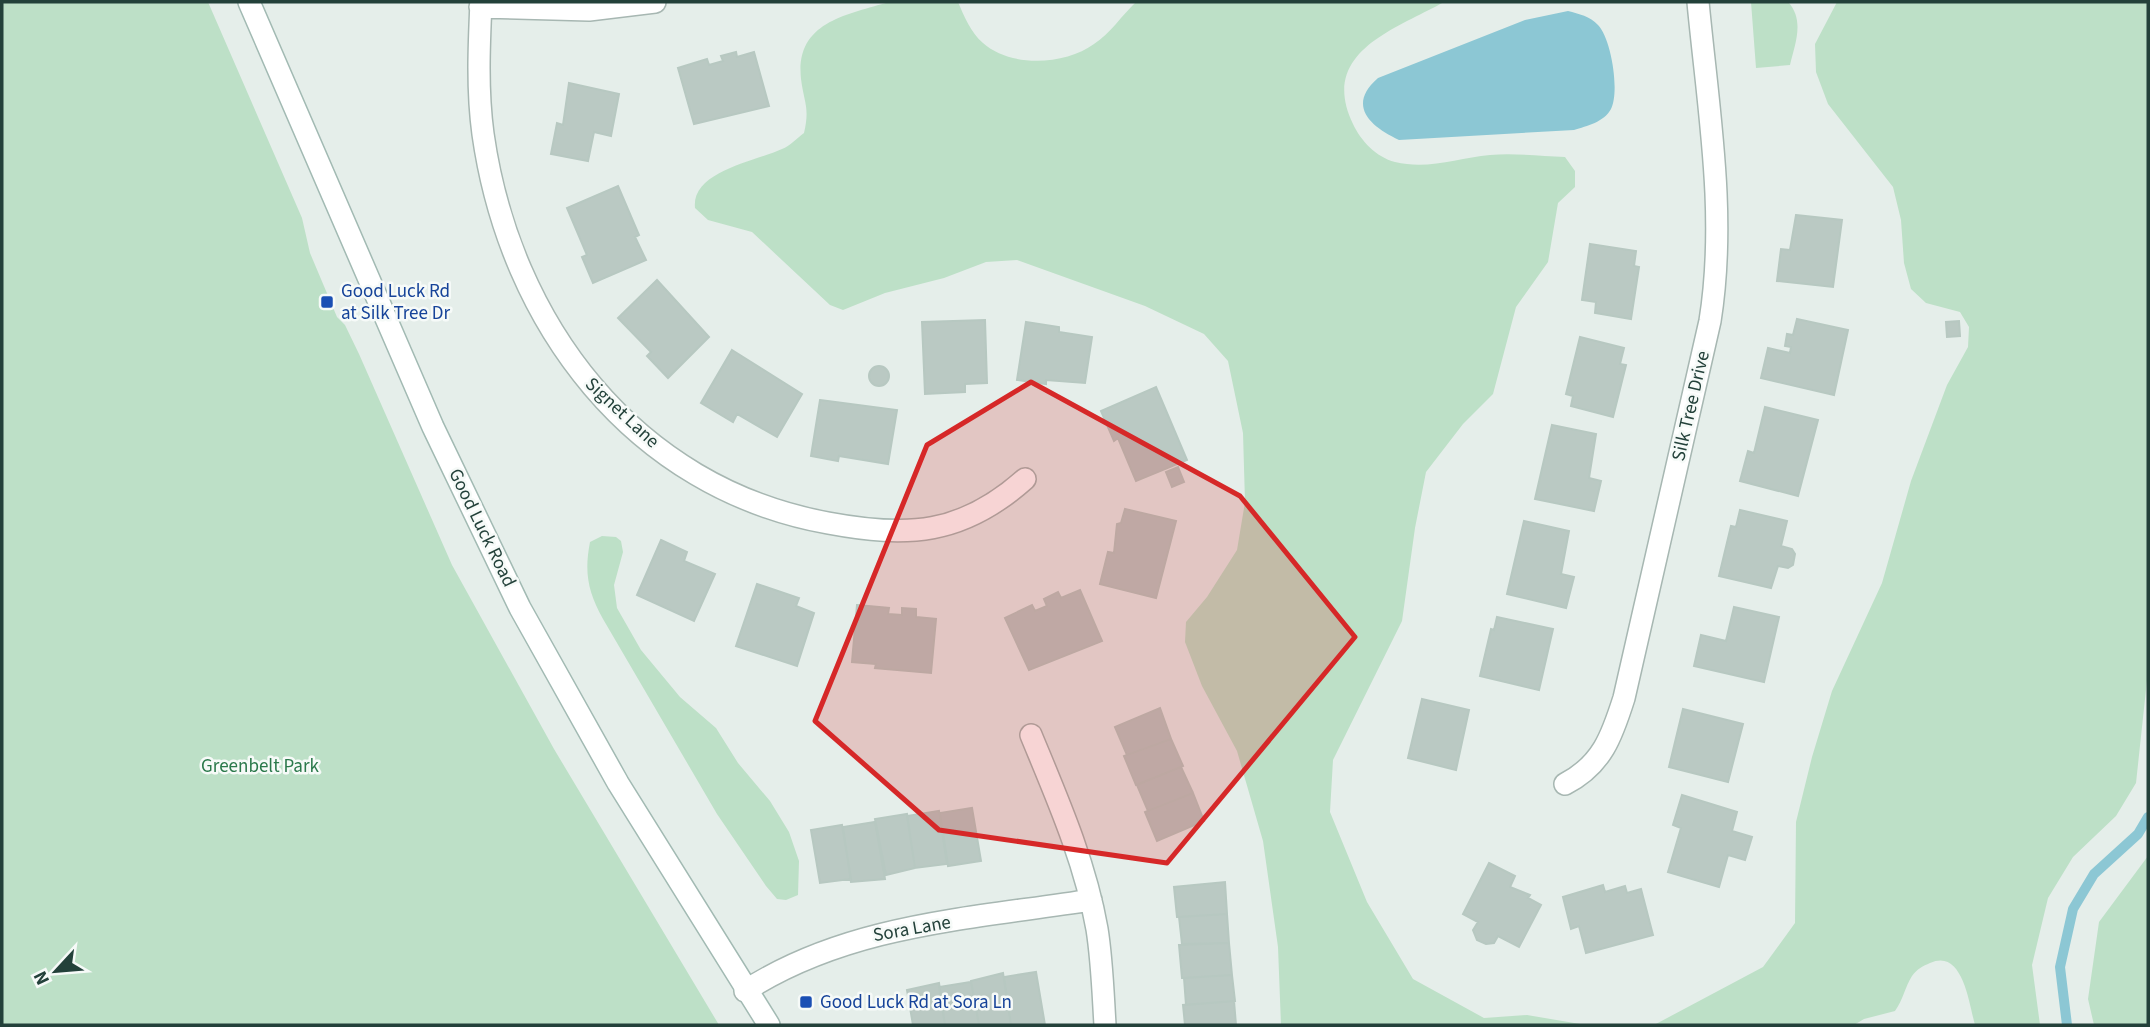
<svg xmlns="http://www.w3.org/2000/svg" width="2150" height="1027" viewBox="0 0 2150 1027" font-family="'Source Sans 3',sans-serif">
<rect width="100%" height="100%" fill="#e5eeea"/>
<path fill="#bde0c7" d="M 2,2 L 208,2 L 302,218 L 310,253 L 337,317 L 345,325 L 359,354 L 452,565 L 554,749 L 719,1025 L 2,1025 Z
M 889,2 L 958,2 C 964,16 971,33 983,43 C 1011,68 1065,65 1094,44 C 1110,34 1122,15 1136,2 L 1444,2 C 1396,29 1318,52 1353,124 C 1361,141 1376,157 1395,162 C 1428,170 1458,158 1490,155 C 1514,153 1541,156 1565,157 L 1575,171 L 1575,187 L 1558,203 L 1548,262 L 1516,307 L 1493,394 L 1463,424 L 1426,472 L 1415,528 L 1402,621 L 1333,760 L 1330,812 L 1367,902 L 1413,979 L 1484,1018 L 1527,1015 L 1586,1025 L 1281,1025 L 1278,947 L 1263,841 L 1237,751 L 1202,686 L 1185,642 L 1186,622 L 1207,597 L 1237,550 L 1245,502 L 1243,433 L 1228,361 L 1204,334 L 1145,306 L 1017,260 L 986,262 L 944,278 L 885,293 L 843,310 L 830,305 L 752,232 L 708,220 L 695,208 C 691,171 757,161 782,149 C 790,146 797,138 804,133 C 810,107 804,103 801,79 C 795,22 846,15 889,2 Z
M 1751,2 L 1788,2 C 1805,20 1795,44 1790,65 L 1756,68 Z
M 1837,2 L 2148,2 L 2148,671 L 2136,783 L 2116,816 L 2073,857 L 2048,898 L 2032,965 L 2040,1025 L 1975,1025 C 1969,1004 1963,948 1930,963 C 1923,966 1917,969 1912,976 C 1905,987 1903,1000 1895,1011 L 1864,1019 L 1854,1025 L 1654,1025 L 1763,967 L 1795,923 L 1796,822 L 1812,757 L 1832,691 L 1882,583 L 1911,481 L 1947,385 L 1968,347 L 1969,327 L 1960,312 L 1926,303 L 1911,289 L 1904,263 L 1901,220 L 1893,187 L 1828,104 L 1816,72 L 1815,44 Z
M 602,536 L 616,537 L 621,541 L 623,552 L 614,585 L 617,608 L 641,650 L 680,697 L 716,728 L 738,763 L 770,801 L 789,832 L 799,861 L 798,895 L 786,900 L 777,899 L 766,886 L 717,814 L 603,619 C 588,592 584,573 590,542 Z
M 2148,856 L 2148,1025 L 2094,1025 L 2088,999 L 2099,922 Z"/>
<path fill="#8cc7d4" d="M 1568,11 C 1579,14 1590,16 1598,25 C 1611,38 1620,91 1611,109 C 1604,122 1587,126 1574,130 L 1399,140 C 1369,126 1347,105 1378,78 L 1525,20 Z"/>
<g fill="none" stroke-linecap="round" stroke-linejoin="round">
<path stroke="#8cc7d4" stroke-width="10" d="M 2067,1025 L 2060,967 L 2073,909 L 2094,874 L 2138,834 L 2148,817"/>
</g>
<path fill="#bac9c3" stroke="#b7c8c1" stroke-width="2" d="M 736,52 L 737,57 L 754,52 L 769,106 L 694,124 L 678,68 L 707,59 L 709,65 L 723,61 L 721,56 Z
M 569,83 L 619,94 L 611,136 L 594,132 L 588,161 L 551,154 L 557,123 L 563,125 Z
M 618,186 L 639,235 L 635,237 L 646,260 L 593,283 L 582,257 L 587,255 L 567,208 Z
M 1796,215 L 1842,220 L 1833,287 L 1777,281 L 1781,249 L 1790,250 Z
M 1590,244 L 1636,251 L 1634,266 L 1639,267 L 1631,319 L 1595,313 L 1596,302 L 1582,300 Z
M 657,280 L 709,337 L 668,378 L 647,356 L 651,352 L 618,318 Z
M 1797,319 L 1848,330 L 1834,395 L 1761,378 L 1768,348 L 1790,353 L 1791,347 L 1785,346 L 1787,334 L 1793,335 Z
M 985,320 L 987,383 L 965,384 L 965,392 L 925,394 L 922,322 Z
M 1959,321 L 1960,336 L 1947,337 L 1946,322 Z
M 1026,322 L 1059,327 L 1059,332 L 1092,337 L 1085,383 L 1046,380 L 1046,384 L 1017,380 Z
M 1580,337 L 1624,348 L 1620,364 L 1626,365 L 1613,417 L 1571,406 L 1573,396 L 1566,394 Z
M 732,350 L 802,394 L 777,437 L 737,414 L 733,422 L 701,403 Z
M869 376a10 10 0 1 1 20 0a10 10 0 1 1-20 0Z
M 1156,387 L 1187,460 L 1136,481 L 1118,438 L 1114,441 L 1101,411 Z
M 820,400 L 897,410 L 888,464 L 839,456 L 838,461 L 811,456 Z
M 1765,407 L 1818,420 L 1798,496 L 1740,481 L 1748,451 L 1754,453 Z
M 1552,425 L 1596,434 L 1589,478 L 1601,481 L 1594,511 L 1535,499 Z
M 1178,467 L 1184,482 L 1172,487 L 1166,472 Z
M 1125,509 L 1176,521 L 1156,598 L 1100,584 L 1108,552 L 1114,553 L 1117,524 L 1121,523 Z
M 1740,510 L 1787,521 L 1781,546 L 1792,549 L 1795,554 L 1793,565 L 1788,568 L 1778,566 L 1771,588 L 1719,576 L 1731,526 L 1736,527 Z
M 1524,521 L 1569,531 L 1561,574 L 1574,577 L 1566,608 L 1507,594 Z
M 661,540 L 687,552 L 684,561 L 715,574 L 694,621 L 637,595 Z
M 757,584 L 799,598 L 796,606 L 814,613 L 797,666 L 736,646 Z
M 1080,590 L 1102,641 L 1029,670 L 1005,618 L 1032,605 L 1035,611 L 1047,606 L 1044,599 L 1058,592 L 1061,598 Z
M 857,605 L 889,608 L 888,614 L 902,615 L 902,608 L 916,609 L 916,617 L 936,619 L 931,673 L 875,668 L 876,664 L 852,662 Z
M 1734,607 L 1779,617 L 1764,682 L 1694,666 L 1701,635 L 1726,641 Z
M 1497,617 L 1553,629 L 1539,690 L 1480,676 L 1491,629 L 1494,630 Z
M 1422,699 L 1469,710 L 1456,770 L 1408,758 Z
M 1160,708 L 1171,739 L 1127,755 L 1115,727 Z
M 1683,709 L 1743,724 L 1728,782 L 1669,767 Z
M 1171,739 L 1183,766 L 1136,785 L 1124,756 Z
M 1181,767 L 1193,793 L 1148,811 L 1137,785 Z
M 1193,793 L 1204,821 L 1157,841 L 1145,812 Z
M 1682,795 L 1737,812 L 1732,831 L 1752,837 L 1745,860 L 1728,855 L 1719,887 L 1668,872 L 1681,828 L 1673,825 Z
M 972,808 L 981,861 L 948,866 L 940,813 Z
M 939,811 L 947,864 L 915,868 L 907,816 Z
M 907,814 L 915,868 L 886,875 L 875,819 Z
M 875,822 L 885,879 L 851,882 L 843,827 Z
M 842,825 L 851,879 L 820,883 L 811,830 Z
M 1489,863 L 1515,876 L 1510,887 L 1530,895 L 1528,898 L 1541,905 L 1519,947 L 1498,936 L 1494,943 L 1486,944 L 1477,940 L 1473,930 L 1478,922 L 1463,914 Z
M 1225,882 L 1227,914 L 1177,917 L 1174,887 Z
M 1603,885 L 1605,892 L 1625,886 L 1627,893 L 1641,889 L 1653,935 L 1586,953 L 1579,926 L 1571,929 L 1563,897 Z
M 1227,914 L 1229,943 L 1182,944 L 1179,917 Z
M 1229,943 L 1232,975 L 1182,978 L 1179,945 Z
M 1036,972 L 1045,1025 L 1011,1025 L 1004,977 Z
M 1003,973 L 1011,1025 L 979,1025 L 971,981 Z
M 1232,975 L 1235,1001 L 1186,1005 L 1184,978 Z
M 971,982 L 979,1025 L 945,1025 L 939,987 Z
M 939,983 L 945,1025 L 913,1025 L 907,990 Z
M 1234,1001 L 1236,1025 L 1185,1025 L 1183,1005 Z"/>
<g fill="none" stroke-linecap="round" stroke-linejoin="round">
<g stroke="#a7b7b2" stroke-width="24">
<path id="street" d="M 481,2 C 479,46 477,90 483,134 C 510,324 634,488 828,523 C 908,538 962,535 1025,479
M 480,7 L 589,10 L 655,2
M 1031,735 C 1057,798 1085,861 1097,929 C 1102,960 1103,993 1105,1025
M 1565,784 C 1602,765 1612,736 1624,698 L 1710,321 C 1727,215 1708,108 1698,2
M 745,991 C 849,924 971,919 1091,900"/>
</g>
<g stroke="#a2bab3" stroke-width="24">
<path id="secondary" d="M 249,2 L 433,427 L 520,608 L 618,783 L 769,1025"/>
</g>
<use href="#street" stroke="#fff" stroke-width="21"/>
<use href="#secondary" stroke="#fff" stroke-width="21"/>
</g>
<path fill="#d62828" fill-opacity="0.2" stroke="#d62828" stroke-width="5" stroke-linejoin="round" d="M 1031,382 L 1240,496 L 1355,637 L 1167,863 L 939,830 L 815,721 L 927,445 Z"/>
<g fill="#1a4fb4" stroke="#f6faf8" stroke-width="2.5">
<rect x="320" y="295" width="14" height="14" rx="3.5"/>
<rect x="799" y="995" width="14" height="14" rx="3.5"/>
</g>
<g text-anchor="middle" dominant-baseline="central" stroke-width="5" stroke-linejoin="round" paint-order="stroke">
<g font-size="19" fill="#164399" stroke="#f6faf8" text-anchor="start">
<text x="341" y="291">Good Luck Rd<tspan x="341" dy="22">at Silk Tree Dr</tspan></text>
<text x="820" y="1002">Good Luck Rd at Sora Ln</text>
</g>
<g font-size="19" fill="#23413a" stroke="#f6faf8">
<text transform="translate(1691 406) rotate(-77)">Silk Tree Drive</text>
<text transform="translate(622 413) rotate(43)">Signet Lane</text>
<text transform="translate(482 528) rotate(64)">Good Luck Road</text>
<text transform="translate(912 929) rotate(-10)">Sora Lane</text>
</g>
<g font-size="19" fill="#2b794b" stroke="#f6faf8">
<text x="260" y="766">Greenbelt Park</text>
</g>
</g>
<rect width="2150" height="1027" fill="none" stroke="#23413a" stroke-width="7"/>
<g transform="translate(56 971) rotate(244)" stroke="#f6faf8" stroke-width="5" paint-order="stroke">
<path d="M0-5L12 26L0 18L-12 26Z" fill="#23413a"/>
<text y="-10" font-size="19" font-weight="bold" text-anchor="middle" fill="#23413a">N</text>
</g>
</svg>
